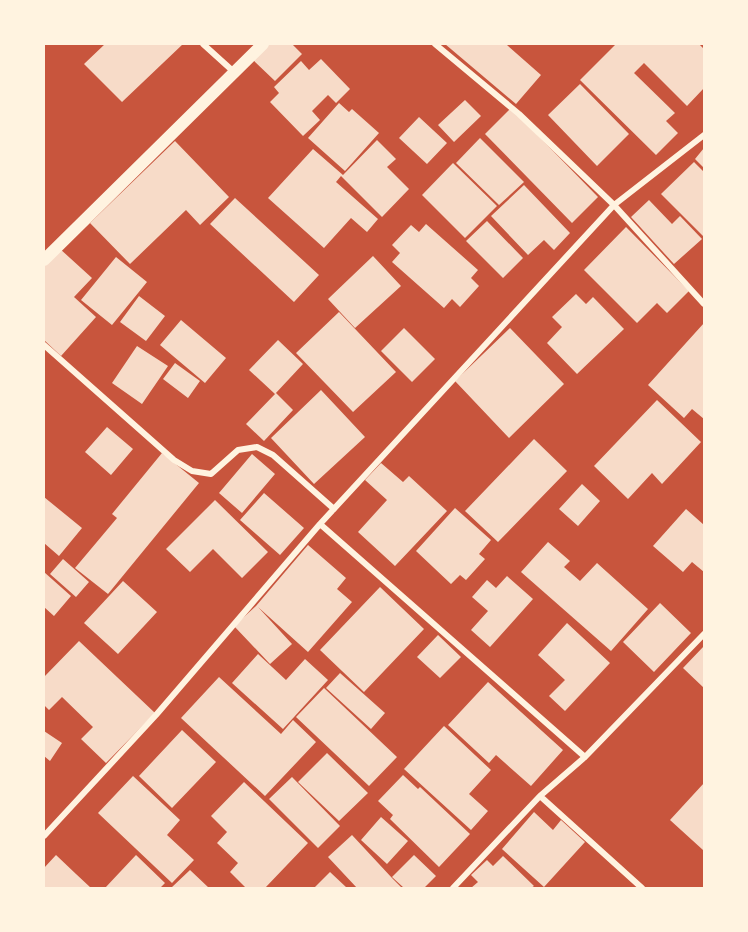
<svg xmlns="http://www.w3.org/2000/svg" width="748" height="932" viewBox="0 0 748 932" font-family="'Titillium Web',sans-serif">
<rect width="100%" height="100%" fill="#c8553d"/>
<path fill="#f7dbc8" d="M 105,44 L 183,44 L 122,102 L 84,64 Z
M 267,44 L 292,44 L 302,54 L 275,81 L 252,59 Z
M 445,44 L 508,44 L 507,45 L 541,75 L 516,104 Z
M 616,44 L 699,44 L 704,49 L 704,88 L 687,106 L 644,63 L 634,73 L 675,113 L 666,121 L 678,133 L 656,155 L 580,80 Z
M 321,59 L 350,89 L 336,103 L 328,95 L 312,111 L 320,120 L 303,136 L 270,102 L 279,93 L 274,87 L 301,61 L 309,70 Z
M 580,84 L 629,134 L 597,166 L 548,115 Z
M 465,100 L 481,116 L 454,142 L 438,125 Z
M 339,103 L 349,112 L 352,109 L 379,133 L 345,171 L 308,138 Z
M 511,108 L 598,197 L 572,223 L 485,134 Z
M 419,117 L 447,143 L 427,164 L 399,138 Z
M 480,138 L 524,182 L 499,205 L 456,163 Z
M 377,140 L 396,159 L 387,167 L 409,189 L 382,217 L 341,176 L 336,182 L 378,219 L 367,232 L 351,218 L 324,248 L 268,198 L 313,149 L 343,175 Z
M 175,141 L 229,197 L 200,225 L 186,210 L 130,264 L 90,223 Z
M 704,148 L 704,168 L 695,159 Z
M 694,162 L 704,172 L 704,237 L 661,194 Z
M 453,163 L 497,206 L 465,238 L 422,195 Z
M 524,185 L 570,233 L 554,250 L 544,240 L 528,255 L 491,216 Z
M 235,198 L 319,275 L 294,302 L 210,224 Z
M 649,200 L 672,224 L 680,216 L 702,239 L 674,264 L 631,217 Z
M 487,221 L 523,258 L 503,278 L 466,241 Z
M 426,224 L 478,270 L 471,278 L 479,286 L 460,307 L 452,299 L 444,308 L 392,262 L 400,253 L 392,245 L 411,225 L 419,232 Z
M 626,227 L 689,291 L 667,313 L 657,303 L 637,323 L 584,270 Z
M 59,248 L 92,278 L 74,297 L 96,317 L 61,356 L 44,340 L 44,266 Z
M 373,256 L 401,286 L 355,328 L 328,299 Z
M 116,257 L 147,282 L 112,325 L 81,300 Z
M 576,294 L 586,304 L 593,297 L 624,329 L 577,374 L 547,343 L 562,327 L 552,317 Z
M 139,296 L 165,316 L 146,341 L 120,322 Z
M 339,312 L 396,372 L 353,412 L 296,353 Z
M 181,320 L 226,358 L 205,383 L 160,345 Z
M 704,323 L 704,419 L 692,409 L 684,418 L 648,385 Z
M 404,328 L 435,359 L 412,382 L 381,351 Z
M 510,328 L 564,384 L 509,438 L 455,381 Z
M 278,340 L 303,364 L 275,394 L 249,370 Z
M 137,346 L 168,366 L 142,404 L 112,383 Z
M 175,363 L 200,381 L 188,398 L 163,379 Z
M 321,390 L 365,437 L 314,484 L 271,438 Z
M 276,393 L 293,410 L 264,441 L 246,424 Z
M 657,400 L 701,442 L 662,484 L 652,473 L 628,499 L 594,466 Z
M 107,427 L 133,449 L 111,475 L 85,452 Z
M 534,439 L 567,471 L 498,542 L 465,511 Z
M 162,453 L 199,483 L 108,594 L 75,568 L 117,518 L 112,514 Z
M 252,454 L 275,474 L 242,513 L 219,493 Z
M 381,463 L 403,482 L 409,476 L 447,511 L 395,566 L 358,532 L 387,500 L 365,480 Z
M 582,484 L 600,501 L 578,526 L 559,509 Z
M 264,493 L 304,528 L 280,555 L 240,520 Z
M 44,497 L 82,528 L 59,556 L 44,543 Z
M 215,500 L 268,552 L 242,578 L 213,549 L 190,572 L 166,549 Z
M 455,508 L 491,540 L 479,554 L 485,559 L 466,580 L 460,575 L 451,584 L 416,551 Z
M 686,509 L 704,525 L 704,572 L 692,562 L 683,572 L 653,546 Z
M 548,542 L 570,561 L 564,567 L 580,581 L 597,563 L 648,609 L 611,651 L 521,572 Z
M 308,545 L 346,578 L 337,589 L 352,602 L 308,652 L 258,607 L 292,644 L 270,664 L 234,626 L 256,606 Z
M 63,559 L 89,582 L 76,597 L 50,574 Z
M 44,572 L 71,596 L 54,616 L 44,607 Z
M 507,576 L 533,599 L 490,647 L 471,630 L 488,611 L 472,597 L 487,580 L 496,588 Z
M 123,581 L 157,612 L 118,654 L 84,623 Z
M 380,587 L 424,629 L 364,692 L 320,650 Z
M 660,603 L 691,633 L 654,672 L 623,642 Z
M 567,623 L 610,663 L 565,711 L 549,696 L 565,680 L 538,655 Z
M 438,635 L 461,657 L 440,678 L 417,657 Z
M 79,641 L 155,713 L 106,763 L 81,739 L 93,727 L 62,697 L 49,710 L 44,705 L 44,677 Z
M 704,646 L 704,688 L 683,668 Z
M 258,654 L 286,680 L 305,659 L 328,680 L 283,729 L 232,683 Z
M 340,673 L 385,713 L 371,729 L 326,688 Z
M 219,677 L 281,734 L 293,720 L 316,742 L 265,796 L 181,718 Z
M 488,682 L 563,750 L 531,786 L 496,755 L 489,763 L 448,725 Z
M 324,688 L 397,757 L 369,786 L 296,717 Z
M 444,726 L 491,770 L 469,794 L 488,811 L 471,830 L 404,769 Z
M 182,730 L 216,762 L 172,808 L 139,776 Z
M 44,731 L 62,743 L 50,761 L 44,756 Z
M 327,753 L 368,793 L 339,821 L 298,782 Z
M 403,775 L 418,789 L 420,787 L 470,834 L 439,867 L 390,819 L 393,815 L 378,801 Z
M 133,776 L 180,820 L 167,835 L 194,860 L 172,883 L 98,813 Z
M 292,777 L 340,826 L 318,848 L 269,799 Z
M 244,782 L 308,843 L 265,888 L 246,888 L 230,872 L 238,863 L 217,843 L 227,832 L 211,816 Z
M 704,783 L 704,848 L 703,850 L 670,820 Z
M 534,812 L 553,830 L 561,820 L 585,842 L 544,887 L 502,849 Z
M 381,817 L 408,841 L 387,864 L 361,840 Z
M 352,835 L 392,878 L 402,888 L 357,888 L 328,857 Z
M 56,855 L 76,874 L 91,888 L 44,888 L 44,868 Z
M 136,855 L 165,883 L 160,888 L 105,888 Z
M 414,855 L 436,876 L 424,888 L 404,888 L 392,877 Z
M 503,856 L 534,886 L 531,888 L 471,888 L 478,882 L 471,875 L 487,860 L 493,866 Z
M 190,870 L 209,888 L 171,888 Z
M 330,872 L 347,888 L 314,888 Z"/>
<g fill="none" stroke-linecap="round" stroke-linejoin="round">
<path stroke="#fff3e0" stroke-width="6" d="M 203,44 L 234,72
M 435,44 L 519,114 L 614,205 L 704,304
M 44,345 L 174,460 L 192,471 L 211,474 L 238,450 L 257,447 L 273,455 L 334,509
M 320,524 L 585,757
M 540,796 L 642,888
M 44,836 L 156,715 L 320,524 L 614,205 L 704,135
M 453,888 L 540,796 L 585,757 L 704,634"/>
<path stroke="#fff3e0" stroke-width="12" d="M 44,260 L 263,44"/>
</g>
<rect width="748" height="932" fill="none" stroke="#fff3e0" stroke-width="90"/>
</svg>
